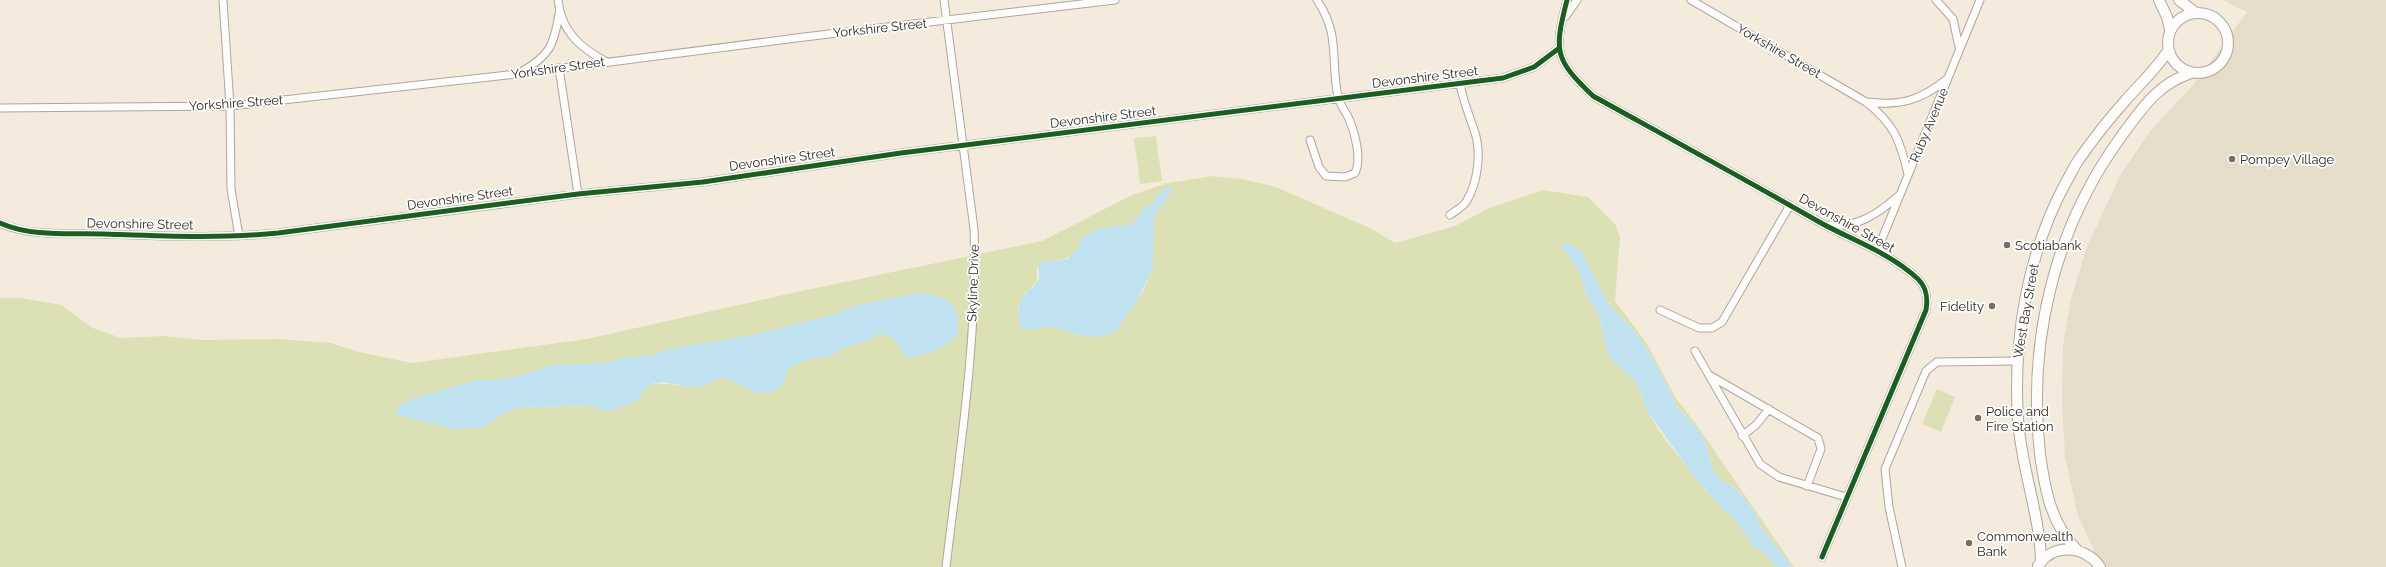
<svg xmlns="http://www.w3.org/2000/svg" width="2386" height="567" viewBox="0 0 2386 567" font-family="Raleway,sans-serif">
<rect width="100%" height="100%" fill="#f5ebdd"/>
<path fill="#e5dcca" d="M 2223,0 L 2386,0 L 2386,567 L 2102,567 L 2078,516 L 2065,456 L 2062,402 L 2063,345 L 2072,295 L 2087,247 L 2121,174 L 2151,130 L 2194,84 L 2247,12 Z"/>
<path fill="#dce1b5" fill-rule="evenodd" d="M 1156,136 L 1162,181 L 1140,184 L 1134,138 Z
M 1213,176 L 1242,179 L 1276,187 L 1372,229 L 1395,243 L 1455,226 L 1489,208 L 1543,190 L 1588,197 L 1615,224 L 1620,237 L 1615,301 L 1646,342 L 1676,398 L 1699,428 L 1794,567 L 1792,567 L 1761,527 L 1754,511 L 1735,488 L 1720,479 L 1713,470 L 1706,444 L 1699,430 L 1677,407 L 1663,377 L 1642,341 L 1631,327 L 1610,307 L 1581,250 L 1560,247 L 1564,248 L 1581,275 L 1585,292 L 1599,316 L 1607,351 L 1611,359 L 1636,382 L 1648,412 L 1662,435 L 1707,492 L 1734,518 L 1753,546 L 1764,552 L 1776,567 L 0,567 L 0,298 L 21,298 L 61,305 L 93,328 L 121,338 L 163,336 L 204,340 L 279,339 L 331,343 L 359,352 L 412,363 L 587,339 L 801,291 L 1042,241 L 1132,195 L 1167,183 ZM 1167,188 L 1172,191 L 1154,216 L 1152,270 L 1142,293 L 1115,332 L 1098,337 L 1075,334 L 1052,326 L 1028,330 L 1021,328 L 1018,307 L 1025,293 L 1037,282 L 1037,267 C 1053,256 1064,266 1080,247 L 1080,241 C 1095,226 1113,227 1132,225 L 1145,207 L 1153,203 L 1160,192 ZM 920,293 L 936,297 L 903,353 L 898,341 L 890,335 L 878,334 L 865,342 L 843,348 L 831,356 L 808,359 L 797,364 L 787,370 L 784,384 L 759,394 C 748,388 732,376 718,379 C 708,381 702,387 691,387 C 677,386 665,382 651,384 L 643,391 L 639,400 L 613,410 L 607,411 L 586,405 L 517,408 L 500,415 L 485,427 L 456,429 L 396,415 L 404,403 L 409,400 L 476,380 L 493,380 L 522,375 L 552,365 L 605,363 L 622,358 L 654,355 L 665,350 L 757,334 L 835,314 L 857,305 Z
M 1937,389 L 1955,397 L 1941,432 L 1922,424 Z"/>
<path fill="#c0e2f0" d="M 1167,188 L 1171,188 L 1172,191 L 1154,216 L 1153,268 L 1137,301 L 1115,332 L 1098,337 L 1075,334 L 1052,326 L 1028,330 L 1021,328 C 1017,316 1017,304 1025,294 C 1030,288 1036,286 1039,279 L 1038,263 L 1067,259 L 1079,247 L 1080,241 C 1096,225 1112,227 1132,225 L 1145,207 L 1153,203 L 1160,192 Z
M 1562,243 L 1570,244 L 1581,250 L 1610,307 L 1631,327 L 1642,341 L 1663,377 L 1677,407 L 1699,430 L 1706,444 L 1713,470 L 1720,479 L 1735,488 L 1754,511 L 1761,527 L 1792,567 L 1776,567 L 1764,552 L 1753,546 L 1734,518 L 1724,511 L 1693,475 L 1648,412 L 1636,382 L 1611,359 L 1607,351 L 1599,316 L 1585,292 L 1581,275 L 1564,249 L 1560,247 Z
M 920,293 C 939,295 958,300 958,322 C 958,327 959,332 955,337 C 944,350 924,355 908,358 C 895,345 899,336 878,334 L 865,342 L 843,348 L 831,356 L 808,359 L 797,364 L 787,370 L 784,384 L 773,392 L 759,394 L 728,379 L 718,379 L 702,386 L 690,387 L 662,382 L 651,384 L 643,391 L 639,400 L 613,410 L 607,411 L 586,405 L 517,408 L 500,415 L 485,427 L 456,429 L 396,415 L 398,406 L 409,400 L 476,380 L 493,380 L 522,375 L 552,365 L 605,363 L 622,358 L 654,355 L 665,350 L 757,334 L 835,314 L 857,305 Z"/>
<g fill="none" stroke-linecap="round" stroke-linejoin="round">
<g stroke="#aea69c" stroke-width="9">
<path id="street" d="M 223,0 L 230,106 L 231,189 L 239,236
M 558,0 C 561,31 580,48 607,62
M 944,0 L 974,229 C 978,340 959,456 946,567
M 1567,0 C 1554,51 1554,59 1593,96 C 1669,138 1746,180 1821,223 C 1854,241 1890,253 1918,279 C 1927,288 1928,298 1926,310 L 1822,557
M 1691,0 L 1866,102 C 1894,124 1900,140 1908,174
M 1936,0 L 1953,19 L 1959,47
M 1566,16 L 1577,0
M 559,68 L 578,194
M 521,72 C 549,56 554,46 559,14
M 1866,102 C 1900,106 1920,101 1947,79
M 0,108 L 230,106 L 517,74 L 804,37 L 1115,0
M 1310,140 L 1319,167 L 1326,176 L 1345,177 L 1355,173 C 1362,159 1355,133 1349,119 C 1346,112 1340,105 1338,97 C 1330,59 1341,36 1317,0
M 1450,215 C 1455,211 1463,207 1466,202 C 1478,183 1482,151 1474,130 C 1469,114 1463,101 1460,84
M 0,223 C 31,237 70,233 103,234 C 161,236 220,239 278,233 L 578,194 L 703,182 L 901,153 L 1503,78 L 1534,67 L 1558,49
M 1829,225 C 1857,228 1878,214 1898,196
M 1877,251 L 1980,0
M 1660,310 L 1699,328 L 1712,328 L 1722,322 L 1790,205
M 1695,351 L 1760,464 L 1779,477 L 1846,497
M 1709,375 L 1818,438 L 1821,449 L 1807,486
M 1742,436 L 1756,425 L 1769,409
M 1902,567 L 1889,507 L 1885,469 L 1926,371 L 1937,362 L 2017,361"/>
</g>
<g stroke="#aea69c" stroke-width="12">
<path id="secondary" d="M 2159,0 L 2167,17 L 2170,30
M 2179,0 L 2196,13
M2168 43a30 30 0 1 1 60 0a30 30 0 1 1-60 0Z
M 2077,550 C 2051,524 2045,490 2040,454 C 2027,340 2055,226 2123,134 C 2143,107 2158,84 2191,73
M 2041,562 C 2040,514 2021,468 2018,419 C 2013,340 2027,255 2065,184 C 2070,176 2074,166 2080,158 C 2094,138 2109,119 2125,101 C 2140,84 2156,69 2168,51
M 2038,566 C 2053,542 2086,546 2100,567"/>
</g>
<use href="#street" stroke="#fefcfa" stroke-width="7"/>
<use href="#secondary" stroke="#fefcfa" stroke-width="10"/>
<g stroke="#fcfdfc" stroke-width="8">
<path id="cycleway" d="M 1567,0 C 1554,51 1554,59 1593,96 C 1669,138 1746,180 1821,223 C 1854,241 1890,253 1918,279 C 1927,288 1928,298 1926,310 L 1822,557
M 0,223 C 31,237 70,233 103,234 C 161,236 220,239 278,233 L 578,194 L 703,182 L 901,153 L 1503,78 L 1534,67 L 1558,49"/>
</g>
<use href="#cycleway" stroke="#1b5e20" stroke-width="5"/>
</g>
<g fill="#766e63" stroke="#fcfdfc" stroke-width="1.5">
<circle cx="2232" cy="159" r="4"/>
<circle cx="2007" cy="245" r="4"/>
<circle cx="1992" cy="306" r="4"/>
<circle cx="1978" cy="418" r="4"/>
<circle cx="1969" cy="543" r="4"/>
</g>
<g text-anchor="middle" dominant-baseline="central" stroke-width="3.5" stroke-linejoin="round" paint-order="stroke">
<g font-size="13" fill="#312a21" stroke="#fcfdfc">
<text transform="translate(880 28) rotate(-6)">Yorkshire Street</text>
<text transform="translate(1779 51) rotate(30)">Yorkshire Street</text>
<text transform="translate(558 68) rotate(-8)">Yorkshire Street</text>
<text transform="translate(1425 77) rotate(-7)">Devonshire Street</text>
<text transform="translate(236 103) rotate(-4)">Yorkshire Street</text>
<text transform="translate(1103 117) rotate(-7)">Devonshire Street</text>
<text transform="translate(1929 125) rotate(-67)">Ruby Avenue</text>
<text transform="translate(782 159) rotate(-8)">Devonshire Street</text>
<text transform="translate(460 198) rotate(-8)">Devonshire Street</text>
<text transform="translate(1847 223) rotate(29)">Devonshire Street</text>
<text transform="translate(140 224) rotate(1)">Devonshire Street</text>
<text transform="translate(973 283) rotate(-88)">Skyline Drive</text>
<text transform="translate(2026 311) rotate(-80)">West Bay Street</text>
</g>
<g font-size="13" fill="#312a21" stroke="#fcfdfc" text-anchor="start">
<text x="2240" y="159">Pompey Village</text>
<text x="2015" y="245">Scotiabank</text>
<text x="1984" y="306" text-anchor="end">Fidelity</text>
<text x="1986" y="411">Police and<tspan x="1986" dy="15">Fire Station</tspan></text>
<text x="1977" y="536">Commonwealth<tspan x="1977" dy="15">Bank</tspan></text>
</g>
</g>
</svg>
